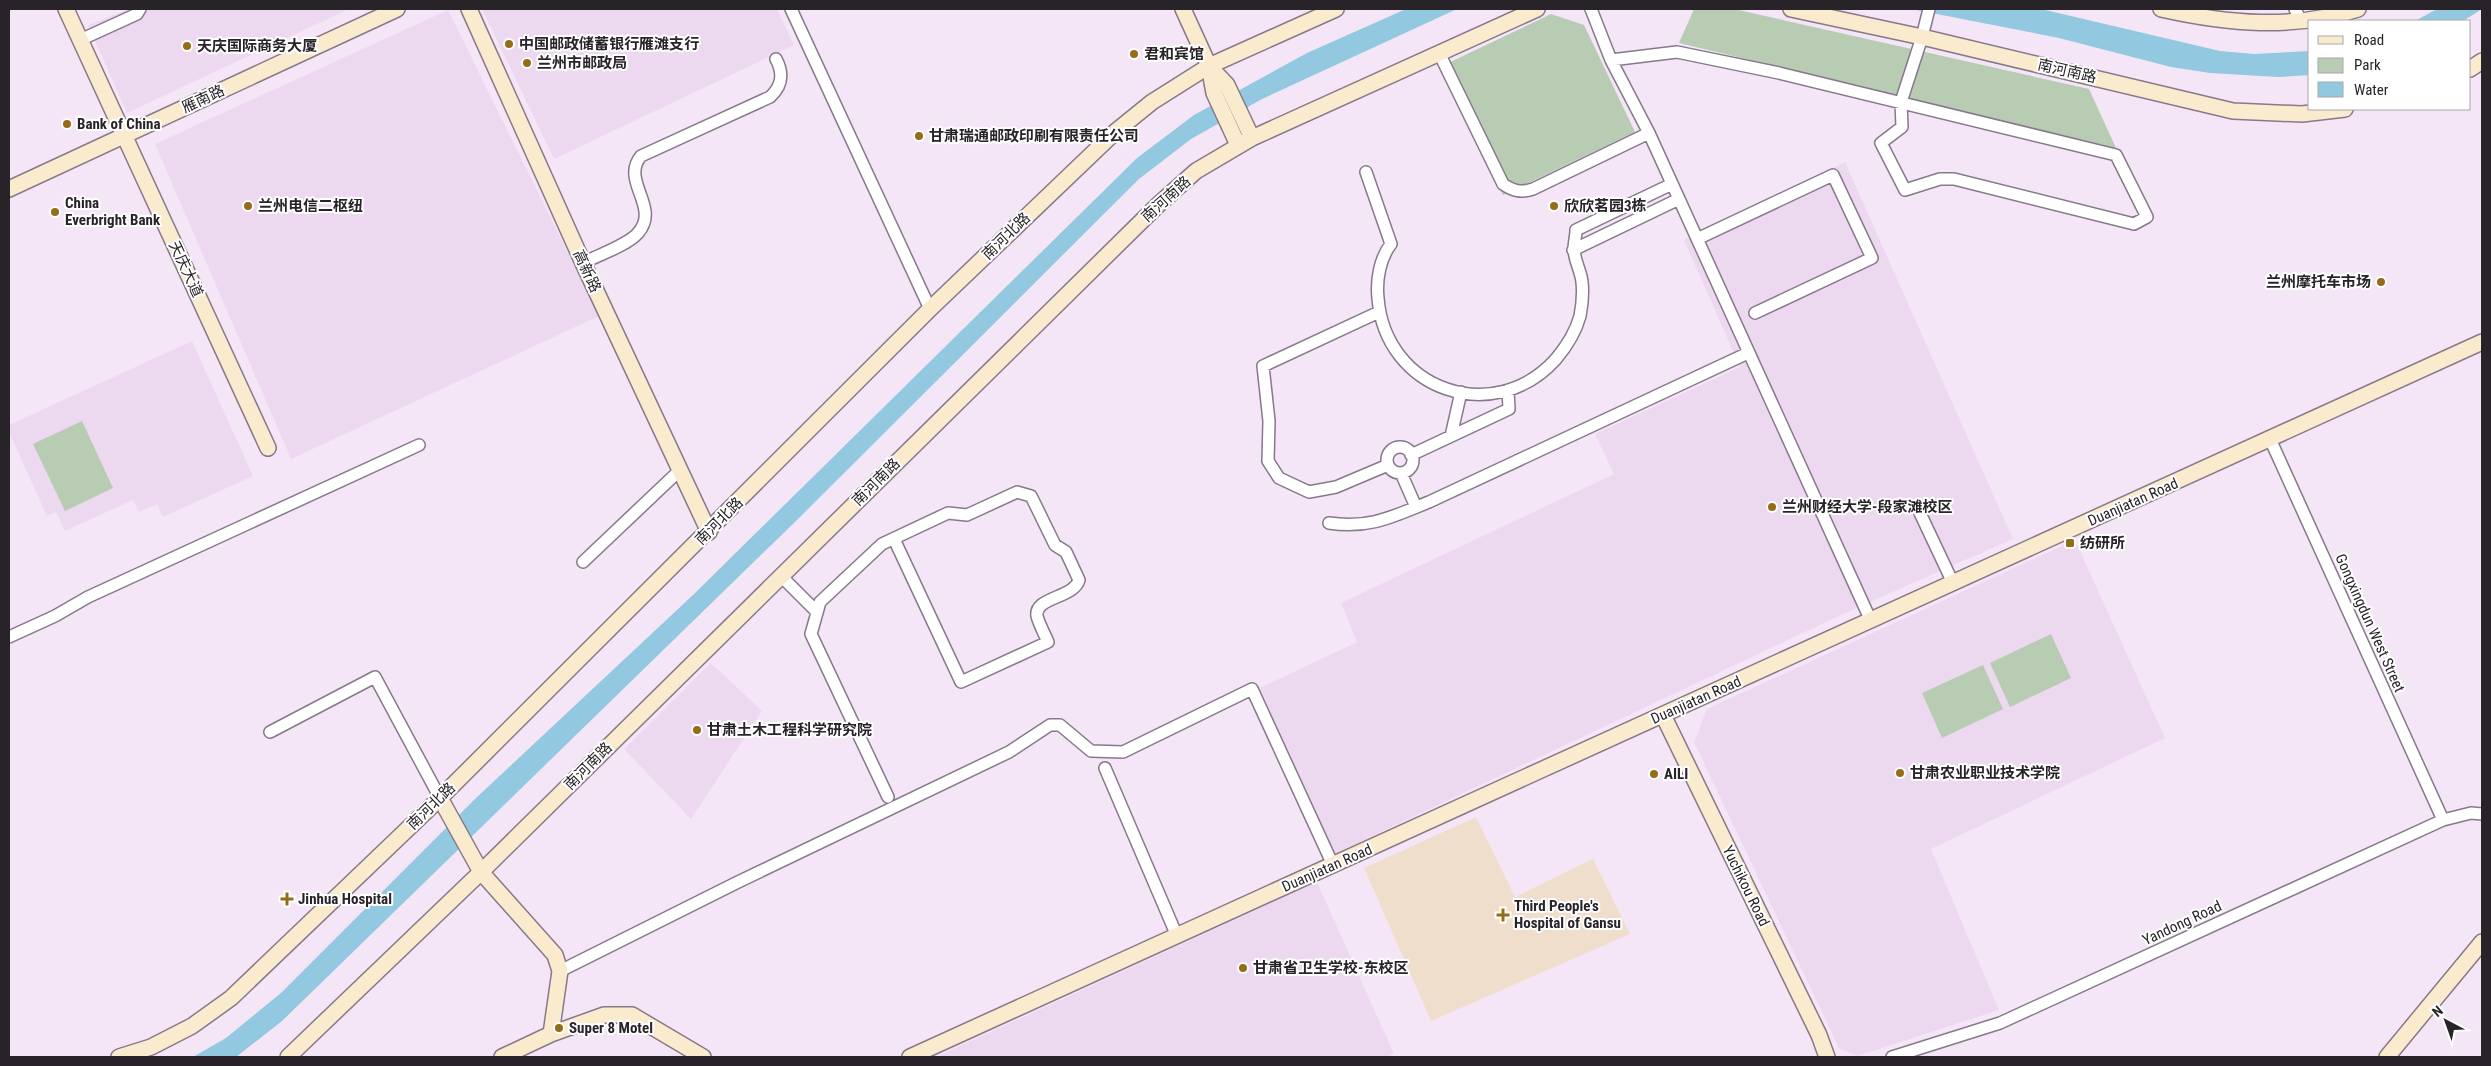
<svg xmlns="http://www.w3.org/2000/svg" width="2491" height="1066" viewBox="0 0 2491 1066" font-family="'Roboto Condensed','Noto Sans SC',sans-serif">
<rect width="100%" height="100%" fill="#f4e6f7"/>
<path fill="#ecd9f0" d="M 129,9 L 349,9 L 127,113 L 88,25 Z
M 484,9 L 777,9 L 794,45 L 554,159 L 483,11 Z
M 448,10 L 599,316 L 291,459 L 155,144 Z
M 1845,162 L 2013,539 L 1856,608 L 1334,854 L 1260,688 L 1357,642 L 1341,603 L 1614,474 L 1595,434 L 1740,367 L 1684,240 Z
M 192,341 L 253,476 L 163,517 L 157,504 L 139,512 L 133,500 L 65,531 L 56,512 L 47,516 L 9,432 L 9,425 Z
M 2075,540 L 2165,738 L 1931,849 L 1999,1010 L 1857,1056 L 1839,1048 L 1694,742 L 1707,709 Z
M 711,663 L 762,711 L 691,819 L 624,749 Z
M 1317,882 L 1394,1054 L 1386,1057 L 936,1057 Z"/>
<path fill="#f0decd" d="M 1476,817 L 1515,897 L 1593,859 L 1630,934 L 1431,1021 L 1364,868 Z"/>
<path fill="#b7ccb3" d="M 1694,9 L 1734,9 L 2089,89 L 2116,148 L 1679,43 Z
M 1551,14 L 1584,25 L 1635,132 L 1503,195 L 1442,66 Z
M 82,421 L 113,488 L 65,511 L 33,444 Z
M 2051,634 L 2071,678 L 2010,707 L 1990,663 Z
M 1983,665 L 2003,709 L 1942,738 L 1922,693 Z"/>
<path fill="#92c8e0" d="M 1406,9 L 1457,9 L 1262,99 L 1191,139 L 1139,179 L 798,519 L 282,1021 L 236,1057 L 193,1057 L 226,1038 L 281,993 L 476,798 L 693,595 L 1137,158 L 1194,115 L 1307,53 Z
M 1911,9 L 2041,9 L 2220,51 L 2254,54 L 2310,51 L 2310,75 L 2278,77 L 2210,73 L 2171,67 L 2059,38 Z
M 2437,9 L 2482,9 L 2463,21 L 2415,21 Z"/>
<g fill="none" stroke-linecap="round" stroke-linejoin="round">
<g stroke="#867989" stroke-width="14">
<path id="street" d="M 791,9 L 930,309
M 1591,9 L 1611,60 L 1649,133 L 1871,621
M 2295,9 L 2301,21
M 80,40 L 137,14 L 140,9
M 1439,53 L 1503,184 C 1513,191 1521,193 1533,189 L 1649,133
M 1611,60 L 1677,52 L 1779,73 L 2116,155 L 2147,217 L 2134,224 L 1954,179 L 1940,179 L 1905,190 L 1881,143 L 1902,127 L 1901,102 L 1922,37 L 1929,9
M 1366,172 L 1391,244 C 1380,258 1376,280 1378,298 C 1385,390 1494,428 1556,359 C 1566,347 1576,331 1580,316 C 1582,306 1583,291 1582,282 C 1581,271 1574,260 1574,249 C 1574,243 1576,236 1576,230 L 1672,184
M 1697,239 L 1833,175 L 1872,258 L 1755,313
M 1573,250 L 1679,199
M 583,263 C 598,255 628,245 638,233 C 661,207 620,181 641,156 L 770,97 C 782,86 784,74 776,59
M 1379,312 L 1263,366 L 1269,421 L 1268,461 L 1279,478 L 1309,492 L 1336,487 L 1388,465
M 1451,436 L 1461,392
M 2270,439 L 2443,820
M1387 460a13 13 0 1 1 26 0a13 13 0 1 1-26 0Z
M 1411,455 L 1509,409 L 1508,390
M 1401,473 L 1416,507
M 1920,513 L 1953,583
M 1329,523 C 1369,529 1392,517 1429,502 L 1748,353
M 583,562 L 680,470
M 781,576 L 817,612
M 9,637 L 55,616 L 88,597 L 419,445
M 270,732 L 375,677 L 440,798
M 1105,768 L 1177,936
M 888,797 L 811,634 L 820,602 L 882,544 L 948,513 L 967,515 L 1017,492 L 1031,496 L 1055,545 L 1066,552 L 1079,580 C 1074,598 1034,597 1037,616 C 1039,624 1044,633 1048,642 L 961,682 L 894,539
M 560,971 L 736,883 L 1009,752 L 1050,725 L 1060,725 L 1091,751 L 1123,752 L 1252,689 L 1333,865
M 1892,1057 L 2000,1023 L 2443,820 L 2471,813 L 2482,814"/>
</g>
<g stroke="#867989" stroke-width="18">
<path id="secondary" d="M 66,9 L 268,448
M 469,9 L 583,263 L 709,532
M 1183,9 L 1209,66 L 1214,93 L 1238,145
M 1791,9 L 1922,37 L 2233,111 L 2302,114 L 2345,109
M 2161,9 C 2228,24 2293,30 2358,9
M 1209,66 L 1227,85 L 1252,138
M 2470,69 L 2482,61
M 9,189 L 397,9
M 1663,715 L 1819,1035 L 1827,1057
M 440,798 L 481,872 L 555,955 L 560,971 L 551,1034
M 119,1057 L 151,1047 L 192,1026 L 231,998 L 440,798 L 930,309 L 1115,132 L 1152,102 L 1209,66 L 1336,9
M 288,1057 L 481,872 L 1159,204 L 1196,171 L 1252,138 L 1537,9
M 502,1057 L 551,1034 L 604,1015 L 632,1015 L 703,1057
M 910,1057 L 2482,342
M 2387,1057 L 2482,942"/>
</g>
<use href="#street" stroke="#fff" stroke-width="11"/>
<use href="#secondary" stroke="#faebcf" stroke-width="15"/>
</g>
<g fill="#956c17" stroke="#fff" stroke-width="2">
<circle cx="509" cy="44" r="5"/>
<circle cx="187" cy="46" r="5"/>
<circle cx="1134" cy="54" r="5"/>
<circle cx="527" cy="63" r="5"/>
<circle cx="67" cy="124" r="5"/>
<circle cx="919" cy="136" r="5"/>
<circle cx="248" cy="206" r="5"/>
<circle cx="1554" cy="206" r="5"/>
<circle cx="55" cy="212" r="5"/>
<circle cx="2381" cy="282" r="5"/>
<circle cx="1772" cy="507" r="5"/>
<rect x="2065" y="538" width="10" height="10" rx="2.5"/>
<circle cx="697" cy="730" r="5"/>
<circle cx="1900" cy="773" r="5"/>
<circle cx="1654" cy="774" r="5"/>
<path d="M284.5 891.5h5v5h5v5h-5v5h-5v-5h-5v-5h5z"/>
<path d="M1500.5 907.5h5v5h5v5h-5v5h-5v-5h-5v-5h5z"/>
<circle cx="1243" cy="968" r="5"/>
<circle cx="559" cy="1028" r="5"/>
</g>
<g text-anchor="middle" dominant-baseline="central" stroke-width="4" stroke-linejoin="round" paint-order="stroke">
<g font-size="15" font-weight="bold" fill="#282329" stroke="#fff" text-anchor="start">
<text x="519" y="44">中国邮政储蓄银行雁滩支行</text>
<text x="197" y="46">天庆国际商务大厦</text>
<text x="1144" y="54">君和宾馆</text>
<text x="537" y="63">兰州市邮政局</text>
<text x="77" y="124">Bank of China</text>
<text x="929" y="136">甘肃瑞通邮政印刷有限责任公司</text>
<text x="65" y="203">China<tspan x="65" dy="17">Everbright Bank</tspan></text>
<text x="258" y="206">兰州电信二枢纽</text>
<text x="1564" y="206">欣欣茗园3栋</text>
<text x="2371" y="282" text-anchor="end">兰州摩托车市场</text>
<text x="1782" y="507">兰州财经大学-段家滩校区</text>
<text x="2080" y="543">纺研所</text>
<text x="707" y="730">甘肃土木工程科学研究院</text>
<text x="1910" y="773">甘肃农业职业技术学院</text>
<text x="1664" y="774">AILI</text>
<text x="298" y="899">Jinhua Hospital</text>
<text x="1514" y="906">Third People's<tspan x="1514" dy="17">Hospital of Gansu</tspan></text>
<text x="1253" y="968">甘肃省卫生学校-东校区</text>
<text x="569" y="1028">Super 8 Motel</text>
</g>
<g font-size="15" fill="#282329" stroke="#fff">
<text transform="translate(2067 71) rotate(13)">南河南路</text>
<text transform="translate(203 99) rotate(-25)">雁南路</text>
<text transform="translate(1166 199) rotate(-42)">南河南路</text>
<text transform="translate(1006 236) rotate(-44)">南河北路</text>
<text transform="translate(186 269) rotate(65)">天庆大道</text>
<text transform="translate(587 271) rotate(65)">高新路</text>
<text transform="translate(876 482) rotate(-45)">南河南路</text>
<text transform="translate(2133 502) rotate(-24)">Duanjiatan Road</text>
<text transform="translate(719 521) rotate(-45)">南河北路</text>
<text transform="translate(2370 623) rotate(66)">Gongxingdun West Street</text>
<text transform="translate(1696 700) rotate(-24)">Duanjiatan Road</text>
<text transform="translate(588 766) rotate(-45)">南河南路</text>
<text transform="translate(431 806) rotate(-44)">南河北路</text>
<text transform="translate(1327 868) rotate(-24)">Duanjiatan Road</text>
<text transform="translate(1746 886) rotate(64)">Yuchikou Road</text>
<text transform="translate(2182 923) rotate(-25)">Yandong Road</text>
</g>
</g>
<rect width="2491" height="1066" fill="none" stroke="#282329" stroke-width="20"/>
<rect x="2308" y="20" width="162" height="90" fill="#ffffff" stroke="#a9a7a9"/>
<rect x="2318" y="36" width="25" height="8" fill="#faebcf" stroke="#a9a7a9"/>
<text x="2354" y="45" font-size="15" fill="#282329">Road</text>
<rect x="2318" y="58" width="25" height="15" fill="#b7ccb3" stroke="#a9a7a9"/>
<text x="2354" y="70" font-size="15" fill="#282329">Park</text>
<rect x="2318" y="82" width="25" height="15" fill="#92c8e0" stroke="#a9a7a9"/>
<text x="2354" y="95" font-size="15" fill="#282329">Water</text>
<g transform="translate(2446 1021) rotate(319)" stroke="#ffffff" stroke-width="4" paint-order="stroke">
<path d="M0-4L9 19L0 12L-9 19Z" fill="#282329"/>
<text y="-8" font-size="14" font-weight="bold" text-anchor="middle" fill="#282329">N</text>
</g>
</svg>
